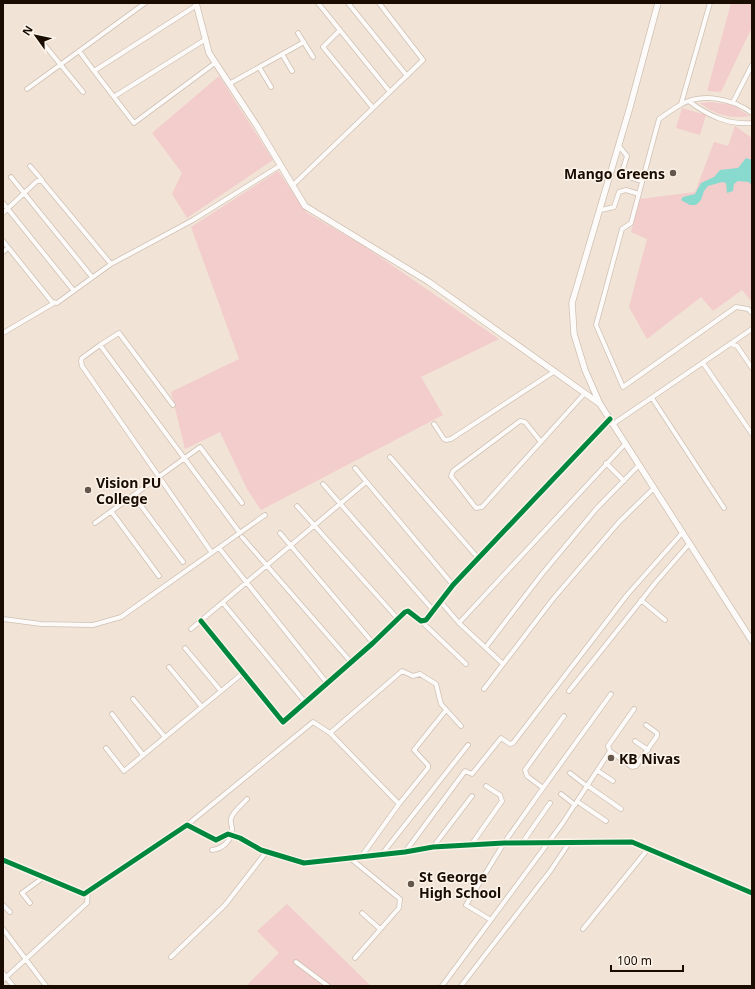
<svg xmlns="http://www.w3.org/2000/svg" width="755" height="989" viewBox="0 0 755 989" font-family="'Noto Sans',sans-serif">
<rect width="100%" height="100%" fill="#f1e3d6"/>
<path fill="#f3cccc" d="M 731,3 L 752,3 L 752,27 L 721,92 L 707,91 Z
M 219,76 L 273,160 L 187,218 L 172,194 L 182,173 L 152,133 Z
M 711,102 L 732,105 L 750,116 C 731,119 715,115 700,103 Z
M 682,108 L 706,115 L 700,135 L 676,128 Z
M 735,126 L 752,138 L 752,302 L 742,290 L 713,311 L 701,297 L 647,339 L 629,307 L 647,239 L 631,232 L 640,199 L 695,192 L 714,142 L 728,146 Z
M 278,171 L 307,213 L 364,246 L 499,339 L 421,377 L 443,415 L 261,510 L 247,489 L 220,432 L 185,449 L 171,392 L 239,359 L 191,227 Z
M 287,904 L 371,986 L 246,986 L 279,953 L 257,931 Z"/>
<path fill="#89dace" d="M 746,158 L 752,160 L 752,186 L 749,182 L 738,181 L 734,184 L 733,191 L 727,193 L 726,183 L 722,182 L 708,186 L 704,191 L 701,200 L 696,205 L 690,205 L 681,200 L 683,197 L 695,194 L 701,183 L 714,177 L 720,170 L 738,168 Z"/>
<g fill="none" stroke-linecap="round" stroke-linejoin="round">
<g stroke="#cfc1b4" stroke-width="5.5">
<path id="street" d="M 318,3 L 390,92
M 348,3 L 407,76
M 197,5 L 94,71 L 134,123 L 215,63
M 340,30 L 323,47 L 373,108
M 298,33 L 313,57
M 42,42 L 83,92
M 79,51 L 94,71
M 282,54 L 292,71
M 259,67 L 271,87
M 229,84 L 304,42
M 27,89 L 145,3
M 115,96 L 206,39
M 690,102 C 709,116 728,125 752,123
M 733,102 L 752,65
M 681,104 L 710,3
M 752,113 C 733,99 702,92 680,105 C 673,109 666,114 659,119 L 631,223 L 622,229 L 596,325 L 623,387 L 736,307 L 748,309 L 752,313
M 619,146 L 627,156 L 623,169 L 629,177 L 642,181
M 30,166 L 42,180
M 11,177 L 92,277
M 293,185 L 423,60 L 379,3
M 3,203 L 74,291
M 601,210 L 614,207 L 619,192 L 626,190 L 639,194
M 3,213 L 37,181 L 42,181 L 111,264
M 3,241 L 52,302 L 57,303 L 111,264 L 193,220 L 281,165
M 3,252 L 8,248
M 3,333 L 54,303
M 731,344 L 737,346 L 752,368
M 100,345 L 119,333 L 173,405
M 703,363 L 752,434
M 652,398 L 724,508
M 434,424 L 444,439 L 446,440 L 451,439 L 555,371
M 613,424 L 752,329
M 541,442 L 525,422 L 520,421 L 453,471 L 451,476 L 476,508 L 482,507 L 585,393
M 390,457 L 478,558
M 606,463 L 624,481
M 355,468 L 453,585
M 323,484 L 433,610
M 133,495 L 183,562
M 297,506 L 398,619
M 111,511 L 159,576
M 95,523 L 200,447 L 242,503
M 280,533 L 373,643
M 242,537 L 351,662
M 219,548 L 327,683
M 212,553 L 82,366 L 81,361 L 82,358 L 100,345 L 240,533
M 641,600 L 665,620
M 440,601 L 459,623 L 502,663
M 223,603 L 305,702
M 3,619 L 41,624 L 93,625 L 121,617 L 265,515
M 201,621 L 283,722 L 373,643 L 405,612 L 408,611 L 421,621 L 426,620 L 453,585 L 610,419
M 421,621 L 466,664
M 459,623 L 626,443
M 191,629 L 366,482
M 486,647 L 542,574 L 597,508 L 639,465
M 185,648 L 221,691
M 169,667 L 202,707
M 484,689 L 553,599 L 619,522 L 654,488
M 569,691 L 656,582 L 690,543
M 133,699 L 165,737
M 634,709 L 608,746 L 610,751 L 632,767 L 636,766 L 657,736 L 657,733 L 646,725
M 112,714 L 143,755
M 330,733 L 402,671 L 413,676 L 420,674 L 436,684 L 441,704 L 461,726
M 635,741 L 648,750
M 106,748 L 124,771 L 243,673
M 598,771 L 613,781
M 570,773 L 588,787
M 588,786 L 621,809
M 543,788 L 611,694
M 561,794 L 575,805
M 578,802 L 606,821
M 187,825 L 313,722 L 330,733 L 399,804
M 522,843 L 550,803
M 471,845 L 502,801 L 500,795 L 486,786
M 433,847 L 472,796
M 212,850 C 223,849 232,840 232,829 C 232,825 230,823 231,819 C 232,812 242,805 247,799
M 405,852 L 465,771 L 472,774 L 501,738 L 510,744 L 513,743 L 627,595 L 683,532
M 382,854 L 468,745
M 361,857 L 399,804 L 428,768 L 428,765 L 414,750 L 446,710
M 350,858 L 400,899 L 399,908 L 355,958
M 30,903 L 22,893 L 44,877
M 3,905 L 10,912
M 362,913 L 380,929
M 491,920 L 466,905 L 504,843 L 543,788 L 527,776 L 525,770 L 564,716
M 3,929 L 46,986
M 583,929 L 648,849
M 171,957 L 225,905 L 267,851
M 296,962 L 328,986
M 3,973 L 13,986
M 3,980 L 87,903 L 88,891
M 442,986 L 562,824 L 610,751
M 461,986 L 551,870 L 569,843"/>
</g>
<g stroke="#cfc1b4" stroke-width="7">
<path id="secondary" d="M 196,3 L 209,53 L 257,126 L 305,206 L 429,282 L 600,404 L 752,641
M 600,404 L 585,370 L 574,334 L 572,303 L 630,107 L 658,3
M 3,860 L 84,894 L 187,825 L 216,840 L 228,834 L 240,838 L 261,850 L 304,863 L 405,852 L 433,847 L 504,843 L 632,842 L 752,893"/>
</g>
<use href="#street" stroke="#fdfbf9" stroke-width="4"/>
<use href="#secondary" stroke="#fdfbf9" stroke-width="5.5"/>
<g stroke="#fcf4eb" stroke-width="8">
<path id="cycleway" d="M 201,621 L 283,722 L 373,643 L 405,612 L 408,611 L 421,621 L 426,620 L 453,585 L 610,419
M 3,860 L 84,894 L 187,825 L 216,840 L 228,834 L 240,838 L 261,850 L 304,863 L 405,852 L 433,847 L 504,843 L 632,842 L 752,893"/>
</g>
<use href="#cycleway" stroke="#00873e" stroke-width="5"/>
</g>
<g fill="#65574c" stroke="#fcf4eb" stroke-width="1.5">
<circle cx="673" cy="173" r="4"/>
<circle cx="88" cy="490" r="4"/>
<circle cx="611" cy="758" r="4"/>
<circle cx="411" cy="884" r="4"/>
</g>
<g text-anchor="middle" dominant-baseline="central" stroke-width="3" stroke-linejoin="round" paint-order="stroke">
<g font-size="14" font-weight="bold" fill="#1a0c01" stroke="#fcf4eb" text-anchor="start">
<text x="665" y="173" text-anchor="end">Mango Greens</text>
<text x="96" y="482">Vision PU<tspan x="96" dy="16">College</tspan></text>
<text x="619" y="758">KB Nivas</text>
<text x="419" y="876">St George<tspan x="419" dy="16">High School</tspan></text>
</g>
</g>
<rect width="755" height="989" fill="none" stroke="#1a0c01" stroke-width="8"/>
<g transform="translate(36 36) rotate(303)" stroke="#fcf4eb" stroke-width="3" paint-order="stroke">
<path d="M0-3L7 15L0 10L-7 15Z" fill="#1a0c01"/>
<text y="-6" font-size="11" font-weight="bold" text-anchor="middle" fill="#1a0c01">N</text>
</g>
<path d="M611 965v6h72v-6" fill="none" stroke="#1a0c01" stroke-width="2"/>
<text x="617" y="965" font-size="12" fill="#1a0c01" stroke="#fcf4eb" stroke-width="3" paint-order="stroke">100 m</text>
</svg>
